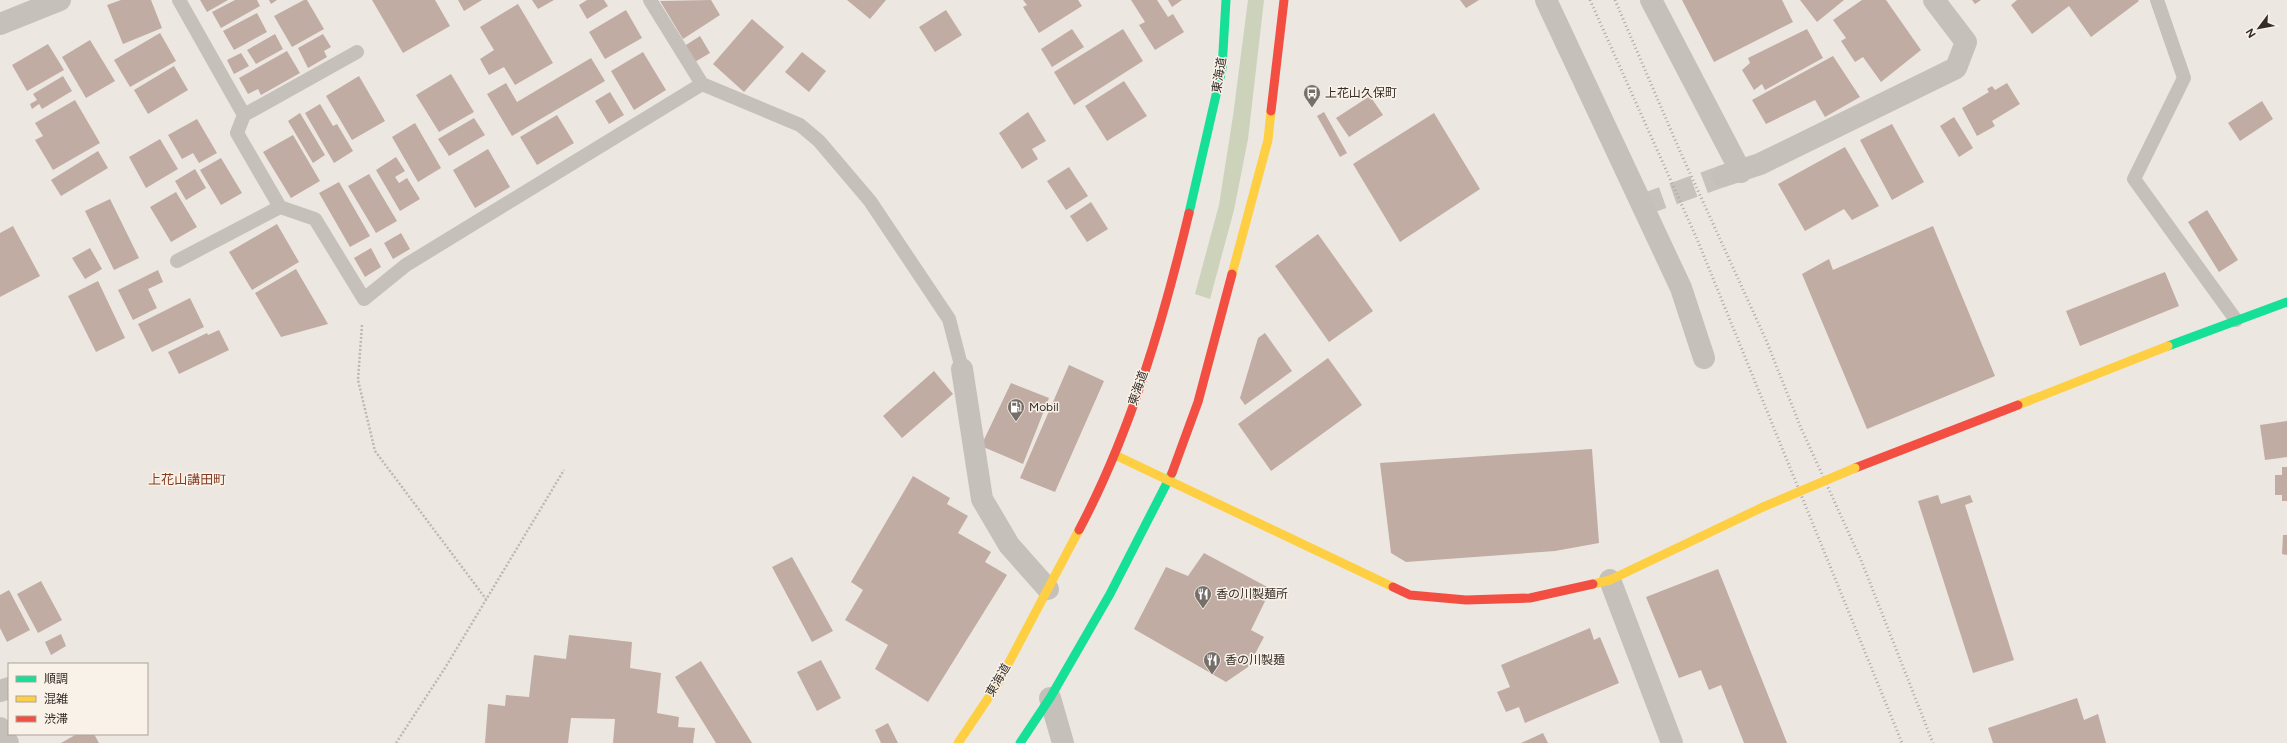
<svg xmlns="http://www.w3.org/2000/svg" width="2287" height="743" viewBox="0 0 2287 743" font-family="Figtree,'Noto Sans JP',sans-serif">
<rect width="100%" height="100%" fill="#ede7e1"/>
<path fill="#cdd2bb" d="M 1248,0 L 1264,0 L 1248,139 L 1234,210 L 1210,299 L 1195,294 L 1219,205 L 1233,116 Z"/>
<path fill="#c0aca3" d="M 121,0 L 151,0 L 162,28 L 123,44 L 107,5 Z
M 200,0 L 228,0 L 207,12 Z
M 235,0 L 257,0 L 260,6 L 221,28 L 212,12 Z
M 269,0 L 277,0 L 271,4 Z
M 304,0 L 307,0 L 324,29 L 292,47 L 274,16 Z
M 372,0 L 435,0 L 450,26 L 403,53 Z
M 458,0 L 482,0 L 464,11 Z
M 532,0 L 554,0 L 538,9 Z
M 587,0 L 604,0 L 608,6 L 587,19 L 579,5 Z
M 711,0 L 720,15 L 683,39 L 660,1 Z
M 847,0 L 886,0 L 870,19 Z
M 1023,0 L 1078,0 L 1082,6 L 1039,33 L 1023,7 L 1027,5 Z
M 1131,0 L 1157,0 L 1168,17 L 1173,14 L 1184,32 L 1155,50 L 1139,25 L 1145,22 Z
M 1168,0 L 1182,0 L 1172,7 Z
M 1460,0 L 1479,0 L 1466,8 Z
M 1682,0 L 1782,0 L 1793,22 L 1714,62 Z
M 1800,0 L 1844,0 L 1817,22 Z
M 1862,0 L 1886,0 L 1921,50 L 1881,82 L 1863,57 L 1855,62 L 1841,41 L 1846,38 L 1833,20 Z
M 1972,0 L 1981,0 L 1975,4 Z
M 2017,0 L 2138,0 L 2139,1 L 2091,37 L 2069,6 L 2032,34 L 2011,5 Z
M 518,4 L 553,63 L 515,85 L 504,67 L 489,75 L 480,59 L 494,50 L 480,27 Z
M 626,10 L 642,38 L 605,59 L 589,32 Z
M 946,10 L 962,35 L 935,52 L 919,27 Z
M 257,13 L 267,32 L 234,50 L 223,31 Z
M 752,19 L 784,47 L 744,92 L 713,64 Z
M 1072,29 L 1084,47 L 1052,67 L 1041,49 Z
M 1123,29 L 1143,61 L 1074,105 L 1054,72 Z
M 1807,29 L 1823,58 L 1765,90 L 1762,84 L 1754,90 L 1742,70 L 1750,63 L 1748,58 Z
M 160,33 L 176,61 L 130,87 L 114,60 Z
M 275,34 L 283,49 L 256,64 L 247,50 Z
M 323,34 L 331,47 L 324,51 L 327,57 L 308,68 L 298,48 Z
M 700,36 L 710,53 L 693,63 L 683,47 Z
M 90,40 L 115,81 L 86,98 L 62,57 Z
M 48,44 L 64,70 L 27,91 L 12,65 Z
M 287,51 L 300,73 L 261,95 L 258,89 L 248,94 L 239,78 Z
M 643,52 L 666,90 L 634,110 L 611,71 Z
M 802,52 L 826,71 L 809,92 L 785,72 Z
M 241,53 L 249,66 L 234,74 L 227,60 Z
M 1833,56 L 1860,97 L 1825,117 L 1815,100 L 1766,124 L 1752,100 Z
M 591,58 L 605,81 L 512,136 L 487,94 L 506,83 L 517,102 Z
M 174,66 L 188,90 L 148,114 L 134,90 Z
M 451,74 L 474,112 L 439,132 L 416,95 Z
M 63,76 L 72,91 L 42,109 L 39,104 L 32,109 L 30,104 L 37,100 L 33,94 Z
M 359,76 L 385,121 L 352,140 L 326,96 Z
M 1124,81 L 1147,116 L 1107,141 L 1085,106 Z
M 2007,83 L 2020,104 L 1992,121 L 1995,126 L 1977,136 L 1962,108 L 1989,92 L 1987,89 L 1992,86 L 1995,90 Z
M 610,92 L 624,115 L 609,124 L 595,101 Z
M 1370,96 L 1383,115 L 1349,137 L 1336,118 Z
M 75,100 L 100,143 L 53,170 L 35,140 L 43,136 L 35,123 Z
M 2262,101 L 2273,119 L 2240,141 L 2228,123 Z
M 320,104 L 333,126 L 337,124 L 353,151 L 334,163 L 305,113 Z
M 1028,112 L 1046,141 L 1032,149 L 1038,159 L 1022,169 L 999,133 Z
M 1324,112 L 1347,153 L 1340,157 L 1317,116 Z
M 300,113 L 325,155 L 313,163 L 288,121 Z
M 1434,113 L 1480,189 L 1400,242 L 1353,164 Z
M 557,115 L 574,143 L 537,165 L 520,137 Z
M 1954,117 L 1973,148 L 1959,157 L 1940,126 Z
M 474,118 L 485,135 L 449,156 L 438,139 Z
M 197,119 L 217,153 L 199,163 L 193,153 L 182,159 L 168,135 Z
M 415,123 L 441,168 L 418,182 L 392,137 Z
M 1892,124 L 1924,182 L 1892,200 L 1860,140 Z
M 293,135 L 320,181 L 291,198 L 263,152 Z
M 160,139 L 178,169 L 146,188 L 129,157 Z
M 1845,147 L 1879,206 L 1852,220 L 1844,209 L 1805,231 L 1778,184 Z
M 488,149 L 510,187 L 475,208 L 453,170 Z
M 98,151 L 108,168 L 61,196 L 51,180 Z
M 396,157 L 405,171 L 395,177 L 399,183 L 407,178 L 420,199 L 400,211 L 376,170 Z
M 221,158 L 242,193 L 221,205 L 200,170 Z
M 1069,167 L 1088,196 L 1066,210 L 1047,181 Z
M 195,169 L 206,188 L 186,200 L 175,181 Z
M 369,174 L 397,221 L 376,233 L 348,186 Z
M 339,182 L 370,236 L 350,247 L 319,193 Z
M 176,192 L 197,227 L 171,242 L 150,207 Z
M 110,199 L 139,258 L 114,270 L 85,211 Z
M 1091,202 L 1108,229 L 1087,242 L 1070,216 Z
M 2207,210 L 2238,260 L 2219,272 L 2188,222 Z
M 277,224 L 299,262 L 252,290 L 229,252 Z
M 13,226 L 40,276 L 0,297 L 0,233 Z
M 1933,226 L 1995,376 L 1867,429 L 1802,274 L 1829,259 L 1833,270 Z
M 401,233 L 410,249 L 393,259 L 384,243 Z
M 1318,234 L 1373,311 L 1329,342 L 1275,266 Z
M 90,248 L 102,269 L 85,279 L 72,258 Z
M 371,248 L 381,267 L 365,277 L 354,258 Z
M 296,269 L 328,324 L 281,337 L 255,293 Z
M 158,270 L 163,282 L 148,289 L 157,308 L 133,320 L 118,290 Z
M 2165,272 L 2179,306 L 2080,346 L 2066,311 Z
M 98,281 L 125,338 L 96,352 L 68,296 Z
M 190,298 L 204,327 L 152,352 L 138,324 Z
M 219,330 L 229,350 L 179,374 L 168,352 L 207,333 L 208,335 Z
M 1265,333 L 1292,371 L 1245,405 L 1240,398 L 1258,338 Z
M 1328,358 L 1362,405 L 1271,471 L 1238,424 Z
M 1069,365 L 1104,381 L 1055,492 L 1020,478 Z
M 934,371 L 953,394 L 902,438 L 883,416 Z
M 1011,383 L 1049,398 L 1023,464 L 981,446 Z
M 2287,421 L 2287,457 L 2265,460 L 2260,425 Z
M 1592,449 L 1599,543 L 1555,551 L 1406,562 L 1391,553 L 1380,463 Z
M 2282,467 L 2287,467 L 2287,501 L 2282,501 L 2282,495 L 2275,495 L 2275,475 L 2282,475 Z
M 913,476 L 950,498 L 947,504 L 968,516 L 958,533 L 991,552 L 985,562 L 1007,575 L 928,702 L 875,669 L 888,645 L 845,620 L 863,590 L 851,582 Z
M 1938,495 L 1941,504 L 1970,495 L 1973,502 L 1965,505 L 2014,660 L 1973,673 L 1918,501 Z
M 2283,535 L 2287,535 L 2287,555 L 2282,554 Z
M 1204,553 L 1271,589 L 1251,630 L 1264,637 L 1248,667 L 1226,682 L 1134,629 L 1166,567 L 1188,576 Z
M 792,557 L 833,631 L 812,642 L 772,567 Z
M 1718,569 L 1787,743 L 1744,743 L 1721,685 L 1709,690 L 1701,670 L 1679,678 L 1646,597 Z
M 41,581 L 62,620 L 38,633 L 17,594 Z
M 9,590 L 30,630 L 7,642 L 0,628 L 0,595 Z
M 1590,628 L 1594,640 L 1600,637 L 1619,683 L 1525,723 L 1519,707 L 1506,712 L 1497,692 L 1510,687 L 1501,665 Z
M 61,634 L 66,646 L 51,655 L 45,642 Z
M 569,635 L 632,642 L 630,668 L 661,673 L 657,713 L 679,717 L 678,727 L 695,728 L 693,743 L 613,743 L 615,719 L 571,718 L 568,743 L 485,743 L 488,704 L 505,706 L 506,695 L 529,697 L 534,655 L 566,659 Z
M 821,660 L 841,698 L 817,711 L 797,672 Z
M 701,661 L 752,743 L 716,743 L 675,677 Z
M 2077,698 L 2084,720 L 2098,714 L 2106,743 L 1993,743 L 1988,728 Z
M 888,723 L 898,743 L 881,743 L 875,730 Z
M 1543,733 L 1548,743 L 1521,743 Z
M 77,734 L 94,734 L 99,743 L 61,743 Z"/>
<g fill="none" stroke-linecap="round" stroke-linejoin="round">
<path stroke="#c8c2bc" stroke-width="22" stroke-dasharray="22 11" stroke-linecap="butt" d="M 1642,205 L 1723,176"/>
<path stroke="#bfb8b2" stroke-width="2.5" stroke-dasharray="2 2" stroke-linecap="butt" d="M 362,325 L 358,380 L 375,451 L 486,599
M 396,743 L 445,668 L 564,470"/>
<path stroke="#c6c0ba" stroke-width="14" d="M 179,0 L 244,115 L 237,133 L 280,207 L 315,219 L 364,299 L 406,265 L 702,84
M 650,0 L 702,84 L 800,125 L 819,141 L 870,201 L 949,319 L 962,369
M 2157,0 L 2184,78 L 2134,179 L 2236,320
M 244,115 L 357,52
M 177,261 L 280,207"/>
<path stroke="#c6c0ba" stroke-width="22" d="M 1546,0 L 1681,288 L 1704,358
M 1651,0 L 1741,172
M 0,24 L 60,0
M 1723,176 L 1760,164 L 1956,68 L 1966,42 L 1934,0
M 962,369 L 982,499 L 1009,545 L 1048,589
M 1610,580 L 1672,743
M 0,691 L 9,688
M 1050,698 L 1063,743
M 0,728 L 8,743"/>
<path stroke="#16e098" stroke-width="9" d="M 1189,213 L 1222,69 L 1226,0
M 2168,346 L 2287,302
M 1020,743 L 1050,698 L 1110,594 L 1172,473"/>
<path stroke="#ffcf43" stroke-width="9" d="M 1232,274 L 1268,140 L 1271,111
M 2018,405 L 2168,346
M 1115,455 L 1393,587
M 1593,584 L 1610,580 L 1763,507
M 958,743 L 997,685 L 1079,530"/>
<path stroke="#f24e42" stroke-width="9" d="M 1271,111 L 1284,0
M 1855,468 L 2018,405
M 1172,473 L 1198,402 L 1232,274
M 1079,530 C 1131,432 1163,321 1189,213
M 1393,587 L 1410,595 L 1466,600 L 1530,598 L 1593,584"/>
<path stroke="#aea8a4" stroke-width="3" stroke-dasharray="1 3" stroke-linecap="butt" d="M 1590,0 L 1697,239 L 1902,743
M 1615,0 L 1679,149 L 1766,340 L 1801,428 L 1861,560 L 1933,743"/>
<path stroke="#ffcf43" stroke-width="9" d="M 1763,507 L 1855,468"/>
</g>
<defs>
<g id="bus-pin" transform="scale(0.9)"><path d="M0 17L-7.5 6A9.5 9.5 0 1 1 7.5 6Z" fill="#766e69" stroke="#f9f2e8"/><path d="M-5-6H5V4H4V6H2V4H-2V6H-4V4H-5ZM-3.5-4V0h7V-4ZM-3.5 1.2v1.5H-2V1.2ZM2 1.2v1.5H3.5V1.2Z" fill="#fff"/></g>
<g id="fuel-pin" transform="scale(0.9)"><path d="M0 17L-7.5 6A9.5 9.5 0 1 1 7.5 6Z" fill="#766e69" stroke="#f9f2e8"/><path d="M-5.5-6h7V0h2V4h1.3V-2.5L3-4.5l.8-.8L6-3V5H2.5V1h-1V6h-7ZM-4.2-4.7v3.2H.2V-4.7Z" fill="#fff"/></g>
<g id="restaurant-pin" transform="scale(0.9)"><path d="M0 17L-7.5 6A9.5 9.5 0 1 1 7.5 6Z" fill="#766e69" stroke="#f9f2e8"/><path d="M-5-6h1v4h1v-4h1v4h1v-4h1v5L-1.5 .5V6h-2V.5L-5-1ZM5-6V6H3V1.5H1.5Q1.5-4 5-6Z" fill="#fff"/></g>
</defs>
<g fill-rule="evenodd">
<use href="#bus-pin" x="1312" y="93"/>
<use href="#fuel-pin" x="1016" y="407"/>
<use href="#restaurant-pin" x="1203" y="594"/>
<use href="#restaurant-pin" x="1212" y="660"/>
</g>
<g text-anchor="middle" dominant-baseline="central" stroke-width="3" stroke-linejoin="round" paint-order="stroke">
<g font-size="12" fill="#362d28" stroke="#f9f2e8">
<text transform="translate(1219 75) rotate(-81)">東海道</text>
<text transform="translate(1138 388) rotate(-71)">東海道</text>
<text transform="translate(998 680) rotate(-60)">東海道</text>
</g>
<g font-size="12" fill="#362d28" stroke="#f9f2e8" text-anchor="start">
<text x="1325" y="93">上花山久保町</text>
<text x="1029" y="407">Mobil</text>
<text x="1216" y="594">香の川製麺所</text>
<text x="1225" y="660">香の川製麺</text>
</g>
<g font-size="13" fill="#843c22" stroke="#f9f2e8">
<text x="187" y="479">上花山講田町</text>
</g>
</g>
<rect x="8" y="663" width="140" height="72" fill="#f9f2e8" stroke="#aba39b"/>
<rect x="16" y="676" width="20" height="6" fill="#16e098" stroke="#aba39b"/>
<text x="44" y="683" font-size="12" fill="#362d28">順調</text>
<rect x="16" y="696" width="20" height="6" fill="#ffcf43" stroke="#aba39b"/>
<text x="44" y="703" font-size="12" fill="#362d28">混雑</text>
<rect x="16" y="716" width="20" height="6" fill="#f24e42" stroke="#aba39b"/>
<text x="44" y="723" font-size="12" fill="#362d28">渋滞</text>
<g transform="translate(2259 28) rotate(238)" stroke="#f9f2e8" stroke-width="3" paint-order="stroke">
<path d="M0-3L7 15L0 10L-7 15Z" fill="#362d28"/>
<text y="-6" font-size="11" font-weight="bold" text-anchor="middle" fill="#362d28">N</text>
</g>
</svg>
